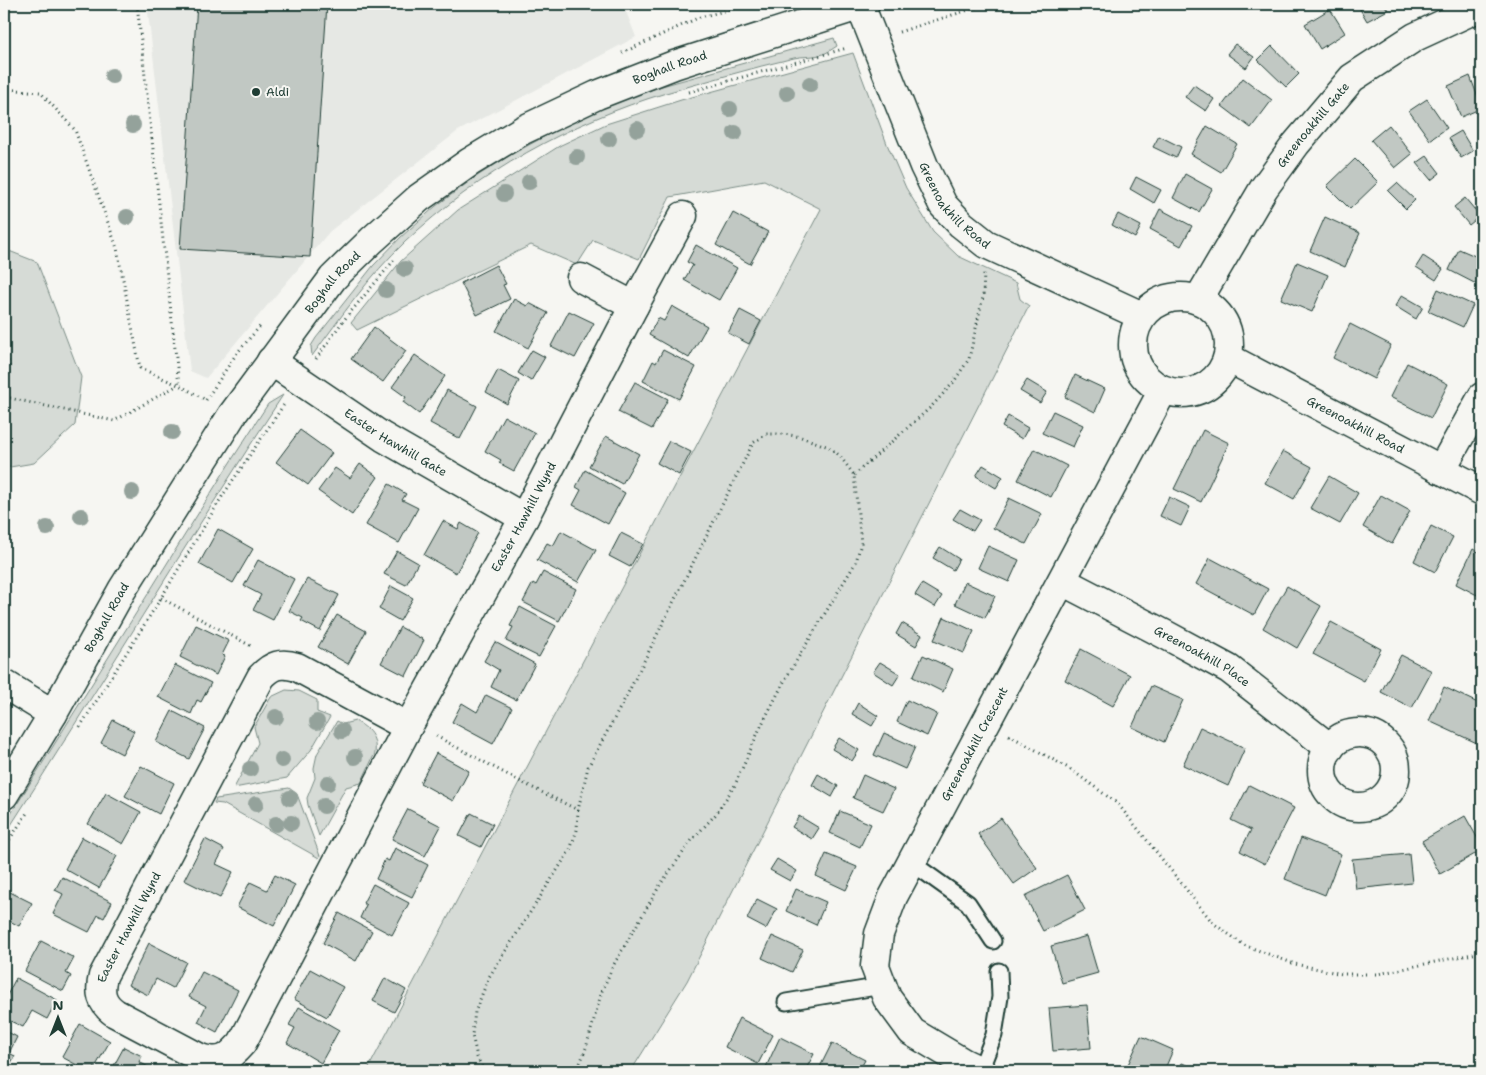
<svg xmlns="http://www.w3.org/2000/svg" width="1486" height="1075" viewBox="0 0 1486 1075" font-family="'Shantell Sans',sans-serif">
<rect width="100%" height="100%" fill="#f6f6f2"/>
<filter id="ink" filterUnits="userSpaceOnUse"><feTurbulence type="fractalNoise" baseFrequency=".02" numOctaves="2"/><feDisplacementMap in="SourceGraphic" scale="10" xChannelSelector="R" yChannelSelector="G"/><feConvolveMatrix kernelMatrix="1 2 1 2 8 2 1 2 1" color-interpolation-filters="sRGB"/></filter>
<g filter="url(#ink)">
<path fill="#e6e8e4" d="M 147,4 L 623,4 L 636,37 L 458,131 L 330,231 L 206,378 L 190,371 Z"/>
<path fill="#d6dbd6" stroke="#7a8c85" d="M 834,38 L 837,46 C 832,49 826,54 820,55 C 812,57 802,56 794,58 C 751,68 708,81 666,93 C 570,122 478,173 405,242 C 370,275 341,317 312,356 L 311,346 L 316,338 L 373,266 L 401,237 L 436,206 L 474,178 L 512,154 L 564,126 L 613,103 L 662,86 Z
M 853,53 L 887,144 L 906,188 L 933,232 L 958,256 L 1016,283 L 1020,299 L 1029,306 L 687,981 L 631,1071 L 367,1071 L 821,209 L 764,180 L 670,197 L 639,259 L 593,240 L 577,265 L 531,245 L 357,330 L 351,323 L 401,261 L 458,210 L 561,145 L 606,124 L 681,100 Z
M 4,249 L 37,262 L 81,377 L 75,425 L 34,463 L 4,468 Z
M 283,395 C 187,540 98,690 4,836 L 4,825 L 229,464 L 268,404 Z
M 286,690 L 299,691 L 317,700 L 317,712 L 330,717 L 311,750 L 287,778 L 234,788 L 258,743 L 254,727 L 271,697 Z
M 337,721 L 343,724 L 355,721 C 369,728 377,737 375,753 L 361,783 L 346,787 L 319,836 L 308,805 L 307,798 L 315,778 L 314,768 L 317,754 Z
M 289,788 L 297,794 L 320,856 L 319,858 L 223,804 L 214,803 L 216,799 Z"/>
<path fill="#c1c8c3" stroke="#1f3d34" d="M 197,4 L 327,4 L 310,257 L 180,249 Z
M 1357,4 L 1384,4 L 1388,10 L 1367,21 Z
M 1330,9 L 1345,33 L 1320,49 L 1305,24 Z
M 1235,44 L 1254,57 L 1246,68 L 1227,54 Z
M 1272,46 L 1299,74 L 1286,87 L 1258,60 Z
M 1470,76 L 1482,108 L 1461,117 L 1448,86 Z
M 1243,78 L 1272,100 L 1251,128 L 1222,106 Z
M 1194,85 L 1214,99 L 1206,111 L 1185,97 Z
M 1427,99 L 1447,128 L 1430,140 L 1409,111 Z
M 1389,125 L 1412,154 L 1395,168 L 1371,140 Z
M 1207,126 L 1237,144 L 1221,172 L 1191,154 Z
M 1461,131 L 1473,151 L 1461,158 L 1449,138 Z
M 1159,136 L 1181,147 L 1176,158 L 1153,147 Z
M 1427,156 L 1440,173 L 1431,180 L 1417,163 Z
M 1355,159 L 1378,182 L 1350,209 L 1327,186 Z
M 1185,174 L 1212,189 L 1199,212 L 1173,198 Z
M 1136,177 L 1161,190 L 1154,203 L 1130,189 Z
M 1397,183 L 1415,200 L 1406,209 L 1388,191 Z
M 1465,198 L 1480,216 L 1469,225 L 1454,207 Z
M 1160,209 L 1192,226 L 1181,246 L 1150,229 Z
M 733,213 L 768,232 L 750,264 L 716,245 Z
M 1118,214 L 1141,226 L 1135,238 L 1112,225 Z
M 1325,217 L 1360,233 L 1345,267 L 1310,251 Z
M 696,245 L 737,268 L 719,300 L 684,280 L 693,265 L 687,262 Z
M 1459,249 L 1482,259 L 1482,287 L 1449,270 Z
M 1423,256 L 1443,269 L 1436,280 L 1416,267 Z
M 1297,262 L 1328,275 L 1312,312 L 1281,299 Z
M 496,265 L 506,284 L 503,285 L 510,299 L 477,315 L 461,283 Z
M 1438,289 L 1473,305 L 1463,327 L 1428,311 Z
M 1402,295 L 1423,307 L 1416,319 L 1395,306 Z
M 514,299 L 527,306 L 529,303 L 548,313 L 528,348 L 496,331 Z
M 672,306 L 707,326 L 689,358 L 649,335 L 658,318 L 664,321 Z
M 740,310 L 761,321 L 749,344 L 728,333 Z
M 569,311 L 594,323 L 575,358 L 551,346 Z
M 1350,324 L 1391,345 L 1374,379 L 1333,358 Z
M 374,327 L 406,351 L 383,382 L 351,359 Z
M 532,350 L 545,357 L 531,381 L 518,373 Z
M 663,350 L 696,367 L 679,399 L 643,381 L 653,361 L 656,363 Z
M 415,355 L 445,376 L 419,414 L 403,402 L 406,397 L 392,387 Z
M 1407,363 L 1448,384 L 1431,418 L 1390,397 Z
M 498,370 L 519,381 L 507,404 L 486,392 Z
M 1075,375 L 1105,389 L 1095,412 L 1065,397 Z
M 1027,380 L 1047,392 L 1040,403 L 1020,391 Z
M 635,382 L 668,399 L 652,429 L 618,412 Z
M 447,390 L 477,406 L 460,439 L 430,423 Z
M 1053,411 L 1083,425 L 1073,447 L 1042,433 Z
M 504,416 L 535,433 L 514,471 L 499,463 L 501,460 L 485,451 Z
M 1008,416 L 1028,428 L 1022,439 L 1002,427 Z
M 300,430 L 332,453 L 308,485 L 276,462 Z
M 1203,430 L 1229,443 L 1201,502 L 1174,489 Z
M 606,436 L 639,454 L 622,484 L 589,466 Z
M 669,441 L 691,452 L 679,475 L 657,463 Z
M 1034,449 L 1067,466 L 1051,497 L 1018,480 Z
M 1283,451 L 1312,467 L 1294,499 L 1265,483 Z
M 360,464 L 378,477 L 352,515 L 318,491 L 335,468 L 350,478 Z
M 983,465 L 1003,477 L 996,488 L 976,476 Z
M 585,470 L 625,493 L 608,524 L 573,505 L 581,490 L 576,487 Z
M 1329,476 L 1358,493 L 1340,524 L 1310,508 Z
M 389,484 L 406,494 L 402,500 L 418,508 L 399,543 L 366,525 Z
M 1381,495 L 1410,511 L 1392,544 L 1363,527 Z
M 1169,497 L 1190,507 L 1181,526 L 1160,516 Z
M 1009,498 L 1042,514 L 1026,544 L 993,528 Z
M 960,509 L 980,520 L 973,531 L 953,519 Z
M 443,521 L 458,529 L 461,523 L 478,533 L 456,573 L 424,555 Z
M 1431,526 L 1453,537 L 1435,572 L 1414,561 Z
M 218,529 L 253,549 L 233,583 L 199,564 Z
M 561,531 L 596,550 L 578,582 L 537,560 L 547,543 L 553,546 Z
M 621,533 L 643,544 L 630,567 L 609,556 Z
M 988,546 L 1019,560 L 1009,582 L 978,568 Z
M 940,547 L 959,559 L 953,570 L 933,558 Z
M 1473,549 L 1482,554 L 1482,585 L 1477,595 L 1456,584 Z
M 397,551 L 418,563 L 406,585 L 384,574 Z
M 1210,558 L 1268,589 L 1254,615 L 1196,584 Z
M 258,560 L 294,579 L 273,620 L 253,610 L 261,595 L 244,586 Z
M 543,572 L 576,589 L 559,621 L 523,602 L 533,583 L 536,585 Z
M 307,579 L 339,595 L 320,631 L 301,621 L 303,618 L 289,611 Z
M 965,582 L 995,596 L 985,618 L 955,604 Z
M 922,584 L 942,596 L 935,607 L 915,595 Z
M 391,586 L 413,598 L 400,621 L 379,609 Z
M 1287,586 L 1321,606 L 1297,648 L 1263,628 Z
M 520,607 L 556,626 L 539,657 L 506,641 L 513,627 L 510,626 Z
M 337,615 L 366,631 L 348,664 L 318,647 Z
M 944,617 L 974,631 L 964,653 L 934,640 Z
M 1331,622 L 1381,649 L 1364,681 L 1313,654 Z
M 902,623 L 922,635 L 916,646 L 896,634 Z
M 196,625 L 229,641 L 222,655 L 225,656 L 216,675 L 180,657 Z
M 400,627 L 424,640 L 406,676 L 381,663 Z
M 495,642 L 535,664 L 516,700 L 491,687 L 499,670 L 484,661 Z
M 1081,649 L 1130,675 L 1113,706 L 1065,680 Z
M 923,655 L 953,669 L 943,692 L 913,677 Z
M 1401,655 L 1432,671 L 1412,708 L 1381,692 Z
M 880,662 L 900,674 L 893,685 L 873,672 Z
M 175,665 L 211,683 L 201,702 L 197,700 L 191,714 L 158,697 Z
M 1151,686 L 1183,700 L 1164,742 L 1132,727 Z
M 1444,687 L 1482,705 L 1482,737 L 1479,744 L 1429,721 Z
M 486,695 L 512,708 L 493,744 L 452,722 L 462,703 L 477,712 Z
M 907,700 L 937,714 L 927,736 L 897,722 Z
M 858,703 L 878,716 L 872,726 L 852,714 Z
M 172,711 L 205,728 L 189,759 L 156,742 Z
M 113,720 L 134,731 L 122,754 L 101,743 Z
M 1200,727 L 1245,748 L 1228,786 L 1183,765 Z
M 884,733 L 915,747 L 905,769 L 874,755 Z
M 839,738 L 859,750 L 852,761 L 832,749 Z
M 436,753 L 469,771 L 453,801 L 420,783 Z
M 141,766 L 174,783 L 159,814 L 125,796 Z
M 818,774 L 838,786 L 832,797 L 812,785 Z
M 863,775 L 894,789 L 883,811 L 853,798 Z
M 1249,785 L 1294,808 L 1265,864 L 1240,851 L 1251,830 L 1231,820 Z
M 106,793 L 141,812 L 123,844 L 88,824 Z
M 408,809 L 441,826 L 425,856 L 392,839 Z
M 840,811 L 871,824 L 860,847 L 830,833 Z
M 471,813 L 493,824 L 481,847 L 459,836 Z
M 799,816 L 819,828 L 812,839 L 792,827 Z
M 1465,816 L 1482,846 L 1482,850 L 1440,874 L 1422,841 Z
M 1001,818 L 1037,868 L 1014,884 L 978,834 Z
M 82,837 L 117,856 L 99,888 L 65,869 Z
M 1301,838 L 1341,854 L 1325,895 L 1285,879 Z
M 205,839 L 224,849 L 216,864 L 233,872 L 220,898 L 184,880 Z
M 395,848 L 428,865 L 412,897 L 376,879 L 385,859 L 389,861 Z
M 826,854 L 857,867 L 846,890 L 816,876 Z
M 1409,854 L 1412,883 L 1356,889 L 1352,859 Z
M 777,859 L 797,871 L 790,881 L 770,870 Z
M 275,875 L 295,885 L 274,926 L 237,907 L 250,882 L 267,890 Z
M 1067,875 L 1085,910 L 1043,931 L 1025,896 Z
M 62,877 L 112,902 L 104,918 L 98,915 L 89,932 L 53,914 L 63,894 L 55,890 Z
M 373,884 L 409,903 L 392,935 L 360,918 L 366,905 L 363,903 Z
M 796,889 L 826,902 L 816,925 L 786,911 Z
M 10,892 L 32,903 L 19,926 L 4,918 L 4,904 Z
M 757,899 L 777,909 L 766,929 L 747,919 Z
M 339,913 L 372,931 L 356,961 L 323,943 Z
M 772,936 L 803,950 L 792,972 L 762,958 Z
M 1087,936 L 1098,973 L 1062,983 L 1051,946 Z
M 41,941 L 74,958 L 66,973 L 71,976 L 63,991 L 25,971 Z
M 149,943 L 186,962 L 173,988 L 156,979 L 148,995 L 128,985 Z
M 310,969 L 343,987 L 327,1017 L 294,999 Z
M 202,972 L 238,990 L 217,1032 L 198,1022 L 206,1006 L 189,997 Z
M 16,978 L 57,1000 L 47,1019 L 32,1011 L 23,1027 L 4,1018 L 4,1001 Z
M 385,978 L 406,990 L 394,1012 L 373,1001 Z
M 1087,1005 L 1091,1048 L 1053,1051 L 1049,1008 Z
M 299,1007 L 339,1030 L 321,1063 L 287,1043 L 295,1028 L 289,1025 Z
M 739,1018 L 773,1035 L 758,1064 L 725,1047 Z
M 80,1024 L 110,1041 L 93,1071 L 88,1071 L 62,1057 Z
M 4,1030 L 17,1037 L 9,1053 L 15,1056 L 6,1071 L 4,1071 Z
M 1141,1036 L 1173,1050 L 1164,1071 L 1130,1071 L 1126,1069 Z
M 780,1037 L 814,1054 L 805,1071 L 774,1071 L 766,1067 Z
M 832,1043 L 865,1060 L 859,1071 L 818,1071 Z
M 124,1047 L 142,1056 L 139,1062 L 154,1070 L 153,1071 L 111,1071 Z
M 1182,1063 L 1201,1071 L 1178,1071 Z"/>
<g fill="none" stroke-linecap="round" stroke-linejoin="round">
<g stroke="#1f3d34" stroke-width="19">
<path id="service" d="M 912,863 L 968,903 L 993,941
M 786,1002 L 882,986
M 980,1071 L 994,1035 L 1000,997 L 999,971"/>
</g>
<g stroke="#1f3d34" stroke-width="31">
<g id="minor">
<path id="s1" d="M 860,5 L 924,166 L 943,205 L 961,224 L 986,244 L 1142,316"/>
<path d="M 581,278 L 634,306"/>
<circle cx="1181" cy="345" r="48"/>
<path id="s2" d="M 1198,300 L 1264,188 L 1296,144 L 1352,78 L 1415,37 L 1482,6"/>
<path id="s3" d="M 1228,358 L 1482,491"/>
<path id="s4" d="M 271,361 L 383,437 L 524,518"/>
<path d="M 1441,470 L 1482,397"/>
<path id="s5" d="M 1062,581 L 1166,635 L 1229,669 L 1330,748"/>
<path d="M 4,684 L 53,714"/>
<path id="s6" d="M 408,727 L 242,1043 C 227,1060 221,1064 200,1058 L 115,1013 C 101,1003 99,992 103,976 L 261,677 C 272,665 281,662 297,667 L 408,727 L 524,518 L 634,306 L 683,216"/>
<circle cx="1359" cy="770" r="37"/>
<path id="s7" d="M 981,1071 L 964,1063 L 912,1032 L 887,998 L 875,966 L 879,934 L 893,897 L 1163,390"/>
</g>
</g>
<g stroke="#1f3d34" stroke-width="31">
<g id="tertiary">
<path id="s8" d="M 4,795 L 53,714 L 122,590 L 232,415 L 333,278 L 372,240 L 419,198 L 470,162 L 523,130 L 597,95 L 674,65 L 865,4"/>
</g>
</g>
<path stroke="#1f3d34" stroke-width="3" stroke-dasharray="1 4" stroke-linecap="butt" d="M 137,4 L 179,385 L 206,400
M 899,32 L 987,4
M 622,53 L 700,17 L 753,4
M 4,89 L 40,92 L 75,130 L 117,248 L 140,368 L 178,385
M 689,92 L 847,48
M 4,336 L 9,366 L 5,397 L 4,399
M 316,359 L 343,321 L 396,258
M 5,397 L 114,421 L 178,385
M 206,400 L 237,353 L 262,324
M 854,475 L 931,407 L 953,383 L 969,359 L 983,297 L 984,272
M 161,598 L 253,647
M 80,727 L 161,598 L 223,495 L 285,403
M 1009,735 L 1070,769 L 1118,804 L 1213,923 L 1244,945 L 1295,964 L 1342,974 L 1378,974 L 1482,952
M 436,736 L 525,784 L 578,810
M 4,848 L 27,813
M 484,1071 L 477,1057 L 472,1035 L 475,1012 L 489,977 L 570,850 L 577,830 L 578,810 L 588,767 L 627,695 L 753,443 L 766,434 L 784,434 L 801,437 L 829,447 L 840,456 L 854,475 L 861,543 L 856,562 L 786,678 L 760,728 L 735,785 L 716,814 L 692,840 L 660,885 L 613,966 L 602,991 L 586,1048 L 577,1071"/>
<use href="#service" stroke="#f6f6f2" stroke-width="15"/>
<use href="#minor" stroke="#f6f6f2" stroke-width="28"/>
<use href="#tertiary" stroke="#f6f6f2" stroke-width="28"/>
</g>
<g fill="#94a29b">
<circle cx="112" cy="76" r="8"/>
<circle cx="810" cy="84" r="8"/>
<circle cx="787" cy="93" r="8"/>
<circle cx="730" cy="109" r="8"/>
<circle cx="133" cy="125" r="8"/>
<circle cx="637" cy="129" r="8"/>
<circle cx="735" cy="133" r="8"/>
<circle cx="609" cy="139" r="8"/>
<circle cx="577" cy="157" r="8"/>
<circle cx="529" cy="182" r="8"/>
<circle cx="504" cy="194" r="8"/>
<circle cx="127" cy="217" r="8"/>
<circle cx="405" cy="269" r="8"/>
<circle cx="386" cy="290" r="8"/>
<circle cx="172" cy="432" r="8"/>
<circle cx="132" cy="492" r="8"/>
<circle cx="81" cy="516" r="8"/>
<circle cx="47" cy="528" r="8"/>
<circle cx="276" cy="717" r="8"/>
<circle cx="317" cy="722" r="8"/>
<circle cx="342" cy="731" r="8"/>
<circle cx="355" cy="757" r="8"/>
<circle cx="282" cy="760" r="8"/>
<circle cx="250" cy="769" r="8"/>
<circle cx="328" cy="783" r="8"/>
<circle cx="290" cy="798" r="8"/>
<circle cx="256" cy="804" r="8"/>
<circle cx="324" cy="806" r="8"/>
<circle cx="291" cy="823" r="8"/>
<circle cx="276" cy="824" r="8"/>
</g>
</g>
<circle fill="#1f3d34" stroke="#f6f6f2" stroke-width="2" cx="256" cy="92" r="5"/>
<g text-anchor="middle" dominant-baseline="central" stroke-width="4" stroke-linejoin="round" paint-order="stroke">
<g font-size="12" fill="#1f3d34" stroke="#f6f6f2">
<text stroke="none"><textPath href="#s8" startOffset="1015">Boghall Road</textPath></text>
<text stroke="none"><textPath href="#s2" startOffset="210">Greenoakhill Gate</textPath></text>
<text stroke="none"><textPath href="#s1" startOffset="224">Greenoakhill Road</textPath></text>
<text stroke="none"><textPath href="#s8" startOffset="610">Boghall Road</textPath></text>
<text stroke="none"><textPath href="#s3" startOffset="144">Greenoakhill Road</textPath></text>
<text stroke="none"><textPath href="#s4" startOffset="149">Easter Hawhill Gate</textPath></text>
<text stroke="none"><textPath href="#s6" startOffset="1288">Easter Hawhill Wynd</textPath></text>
<text stroke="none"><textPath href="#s8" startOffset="205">Boghall Road</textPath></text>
<text stroke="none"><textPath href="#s5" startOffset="159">Greenoakhill Place</textPath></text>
<text stroke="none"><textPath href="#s7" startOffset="401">Greenoakhill Crescent</textPath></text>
<text stroke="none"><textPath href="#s6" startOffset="599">Easter Hawhill Wynd</textPath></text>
</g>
<g font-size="12" fill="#1f3d34" stroke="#f6f6f2" text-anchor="start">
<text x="266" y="92">Aldi</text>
</g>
</g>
<rect width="1486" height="1075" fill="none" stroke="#f6f6f2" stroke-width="20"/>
<rect x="10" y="10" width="1466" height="1055" fill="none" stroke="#1f3d34" stroke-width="2" filter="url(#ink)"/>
<g transform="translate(58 1018)" stroke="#f6f6f2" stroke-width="4" paint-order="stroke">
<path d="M0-4L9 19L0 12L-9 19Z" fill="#1f3d34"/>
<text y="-8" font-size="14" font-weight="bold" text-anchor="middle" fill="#1f3d34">N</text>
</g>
</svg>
